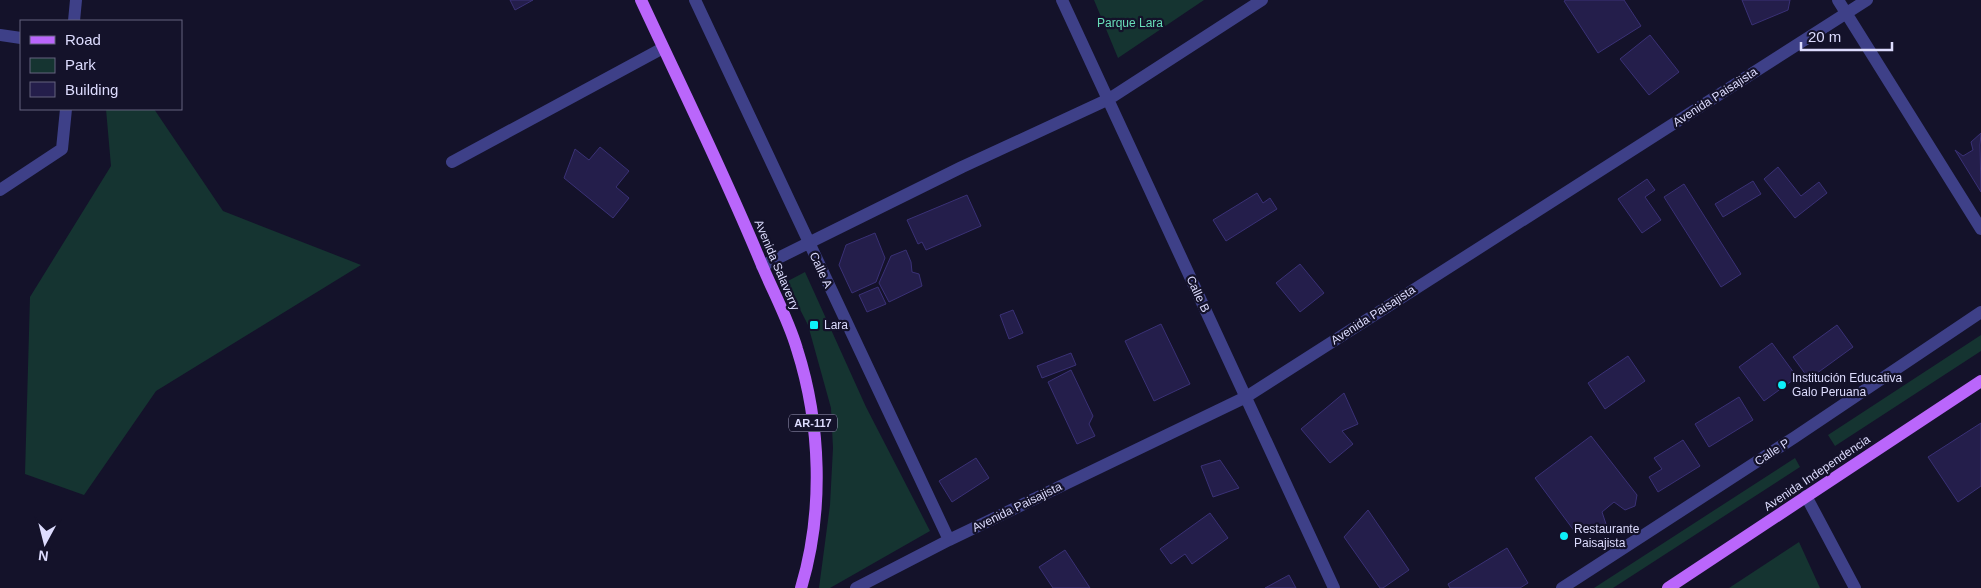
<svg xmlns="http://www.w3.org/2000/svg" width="1981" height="588" viewBox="0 0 1981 588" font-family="Arial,sans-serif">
<rect width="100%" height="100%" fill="#14122a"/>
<path fill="#153431" d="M 1094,0 L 1204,0 L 1118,58 Z
M 106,109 L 154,109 L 223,211 L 361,265 L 156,391 L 84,495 L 25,474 L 30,297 L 111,166 Z
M 805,272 L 866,407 L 930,531 L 830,588 L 819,588 L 830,505 L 833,448 L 831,408 L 808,325 L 786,282 Z
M 1981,335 L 1981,351 L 1835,446 L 1828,435 Z
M 1795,458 L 1800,467 L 1613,588 L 1594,588 Z
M 1799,542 L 1820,588 L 1729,588 Z"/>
<path fill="#241e4b" stroke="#3a3176" d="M 510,0 L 533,0 L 515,10 Z
M 1566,0 L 1624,0 L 1641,26 L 1598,53 L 1564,1 Z
M 1742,0 L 1790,0 L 1788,10 L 1752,25 Z
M 1650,35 L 1679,72 L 1649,95 L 1620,59 Z
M 1981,133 L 1980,145 L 1981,192 L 1955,150 L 1963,156 L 1973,150 L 1971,142 Z
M 600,147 L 629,171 L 616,187 L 629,198 L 613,218 L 564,178 L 575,149 L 589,160 Z
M 1778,167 L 1801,196 L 1819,182 L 1827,193 L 1795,218 L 1764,179 Z
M 1647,179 L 1655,190 L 1645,197 L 1661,220 L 1642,233 L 1618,199 Z
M 1753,181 L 1761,194 L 1723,217 L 1715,204 Z
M 1684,184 L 1741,274 L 1721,287 L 1664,197 Z
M 1257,193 L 1263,203 L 1270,198 L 1277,209 L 1226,241 L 1213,220 Z
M 967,195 L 981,226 L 926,250 L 922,242 L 918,244 L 907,220 Z
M 875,233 L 885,258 L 876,282 L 852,293 L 839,265 L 846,245 Z
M 906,250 L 911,262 L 912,272 L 919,274 L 922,286 L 889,302 L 879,283 L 891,256 Z
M 1300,264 L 1324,293 L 1300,312 L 1276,283 Z
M 878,287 L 886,304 L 867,312 L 859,295 Z
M 1013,310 L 1023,333 L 1009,339 L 1000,315 Z
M 1161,324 L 1190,384 L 1154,401 L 1125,341 Z
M 1837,325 L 1853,347 L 1809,379 L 1793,357 Z
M 1772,343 L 1797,377 L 1764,401 L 1739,367 Z
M 1071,353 L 1076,365 L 1042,378 L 1037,366 Z
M 1628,356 L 1645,381 L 1605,409 L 1588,383 Z
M 1071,370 L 1093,416 L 1089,424 L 1095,436 L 1077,444 L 1048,382 Z
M 1344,393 L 1358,424 L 1342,431 L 1353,444 L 1330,463 L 1301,429 Z
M 1739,397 L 1753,420 L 1709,447 L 1695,424 Z
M 1981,423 L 1981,486 L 1958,502 L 1928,457 Z
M 1591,436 L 1637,495 L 1635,506 L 1625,510 L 1614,502 L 1602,512 L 1606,524 L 1591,534 L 1575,532 L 1535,478 Z
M 1683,440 L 1700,466 L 1658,492 L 1649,477 L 1662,469 L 1654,458 Z
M 976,458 L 989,478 L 952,502 L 939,481 Z
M 1220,460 L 1239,488 L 1213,497 L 1201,466 Z
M 1368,510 L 1409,570 L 1383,588 L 1380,588 L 1344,537 Z
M 1210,513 L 1228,538 L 1192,564 L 1185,554 L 1171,564 L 1160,549 Z
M 1507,548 L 1528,583 L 1520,588 L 1450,588 L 1448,584 Z
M 1065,550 L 1090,588 L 1053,588 L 1039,567 Z
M 1289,575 L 1296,588 L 1265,588 Z"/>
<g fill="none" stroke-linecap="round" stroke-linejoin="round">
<path stroke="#3e4088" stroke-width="12" d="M 695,0 L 949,540
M 1062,0 L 1334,588
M 1838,0 L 1981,229
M 74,21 L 76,0
M 0,35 L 21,38
M 452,162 L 663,48
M 0,190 L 62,149 L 66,109
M 762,266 L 962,167 L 1109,99 L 1262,0
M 1806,496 L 1855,588
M 856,588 L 949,540 L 1246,397 L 1867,0
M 1562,588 L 1795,437 L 1981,312"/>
<path stroke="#ba66fb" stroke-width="12" d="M 641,0 C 681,86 723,171 759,258 C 771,288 788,318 797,349 C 821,424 824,512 801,588
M 1668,588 L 1981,381"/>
</g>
<g fill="#0df0f9" stroke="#14122a" stroke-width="2">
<rect x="809" y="320" width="10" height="10" rx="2.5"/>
<circle cx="1782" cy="385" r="5"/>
<circle cx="1564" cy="536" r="5"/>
</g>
<g text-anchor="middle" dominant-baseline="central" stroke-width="4.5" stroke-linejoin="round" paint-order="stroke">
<rect fill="#14122a" stroke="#a19fbe" stroke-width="1" x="789" y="414.5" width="48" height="17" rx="4"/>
<g font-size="11" font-weight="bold" fill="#dddcfe">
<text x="813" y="423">AR-117</text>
</g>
<g font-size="12" fill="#68deb9" stroke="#14122a">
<text x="1130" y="23">Parque Lara</text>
</g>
<g font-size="12" fill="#dddcfe" stroke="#14122a">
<text transform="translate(1715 97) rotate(-33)">Avenida Paisajista</text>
<text transform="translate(777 265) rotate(67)">Avenida Salaverry</text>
<text transform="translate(821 270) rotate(65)">Calle A</text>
<text transform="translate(1198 294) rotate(65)">Calle B</text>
<text transform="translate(1373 315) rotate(-33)">Avenida Paisajista</text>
<text transform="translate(1772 452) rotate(-33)">Calle P</text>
<text transform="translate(1817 473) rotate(-34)">Avenida Independencia</text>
<text transform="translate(1017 507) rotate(-26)">Avenida Paisajista</text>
</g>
<g font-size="12" fill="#dddcfe" stroke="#14122a" text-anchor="start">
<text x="824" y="325">Lara</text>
<text x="1792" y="378">Institución Educativa<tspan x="1792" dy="14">Galo Peruana</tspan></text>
<text x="1574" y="529">Restaurante<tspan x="1574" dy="14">Paisajista</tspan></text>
</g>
</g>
<rect x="20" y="20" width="162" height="90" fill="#14122a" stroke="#64637f"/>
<rect x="30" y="36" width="25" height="8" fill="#ba66fb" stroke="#64637f"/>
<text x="65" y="45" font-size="15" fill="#dddcfe">Road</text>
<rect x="30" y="58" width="25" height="15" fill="#153431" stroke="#64637f"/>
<text x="65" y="70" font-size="15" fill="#dddcfe">Park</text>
<rect x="30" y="82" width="25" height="15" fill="#241e4b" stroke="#64637f"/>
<text x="65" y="95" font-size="15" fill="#dddcfe">Building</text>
<g transform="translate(45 543) rotate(187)" stroke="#14122a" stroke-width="4" paint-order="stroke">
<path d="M0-4L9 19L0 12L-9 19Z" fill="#dddcfe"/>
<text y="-8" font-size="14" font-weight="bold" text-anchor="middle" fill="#dddcfe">N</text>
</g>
<path d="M1801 42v8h91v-8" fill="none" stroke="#dddcfe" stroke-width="2.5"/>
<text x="1808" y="42" font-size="15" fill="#dddcfe" stroke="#14122a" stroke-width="4" paint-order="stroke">20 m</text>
</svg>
